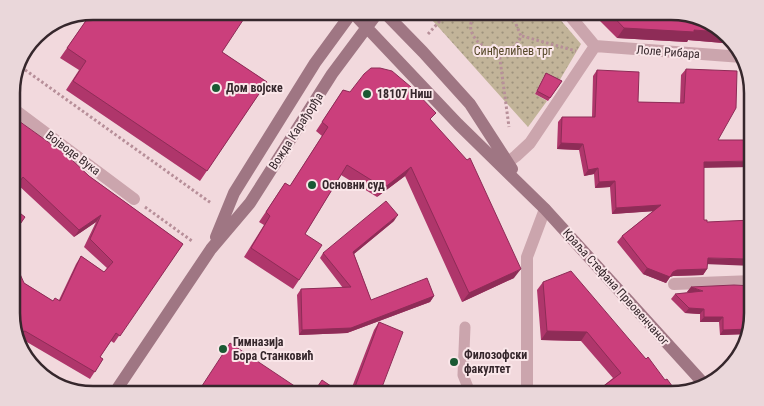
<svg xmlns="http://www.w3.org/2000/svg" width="764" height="406" viewBox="0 0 764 406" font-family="'Roboto Condensed',sans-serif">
<defs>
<pattern id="grass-dots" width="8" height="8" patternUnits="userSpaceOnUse" patternTransform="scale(1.25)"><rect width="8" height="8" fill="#c2b499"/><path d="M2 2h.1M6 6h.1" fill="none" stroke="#9e927d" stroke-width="1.8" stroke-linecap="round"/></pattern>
</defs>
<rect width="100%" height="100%" fill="#f2d9dd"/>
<path fill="url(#grass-dots)" d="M 424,11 L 553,11 L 581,44 L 558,83 L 544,76 L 535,94 L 547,101 L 528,127 Z"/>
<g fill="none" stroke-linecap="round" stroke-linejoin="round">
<path stroke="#b78f99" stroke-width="3" stroke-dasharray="2.5 2.5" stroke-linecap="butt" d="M 481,11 C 447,31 506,75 521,36 L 513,17 L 505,11
M 512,15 L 524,11
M 428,34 L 449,11
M 522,36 L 576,51
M 499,52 L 509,127
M 21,67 L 211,203
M 145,207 L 192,241"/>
<path stroke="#cba5ad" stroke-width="11" d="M 465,327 L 463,375 L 471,395"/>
<path stroke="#cba5ad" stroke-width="12" d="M 566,11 L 595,46
M 595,46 L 742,57
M 11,107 L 134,199
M 508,162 L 516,156 L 530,143 L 595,46
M 674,284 L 753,281
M 527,395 L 527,257 L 545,209"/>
<path stroke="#9f7683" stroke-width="12" d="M 383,11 L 423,52 L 470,104 L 512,169
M 352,12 L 458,124 L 545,209 L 705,385
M 216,237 L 234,193 L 315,63 L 353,11
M 113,395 L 211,249 L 250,203 L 332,74 L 379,11"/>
</g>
<path fill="#af366b" d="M 590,11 L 671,11 L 707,20 L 735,44 L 688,40 L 687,42 L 617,38 Z
M 92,12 L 222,52 L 267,82 L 200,181 L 66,90 L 79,70 L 60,58 Z
M 686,69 L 718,140 L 704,168 L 704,220 L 707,269 L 703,275 L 673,276 L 670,277 L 666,283 L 643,274 L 617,242 L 622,236 L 653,211 L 612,214 L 610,187 L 595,188 L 594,174 L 584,176 L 579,150 L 557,149 L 558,122 L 562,117 L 592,117 L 593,76 L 597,70 L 638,102 L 680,103 L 681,75 Z
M 546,73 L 562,81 L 548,101 L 535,94 Z
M 343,90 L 431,120 L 514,278 L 462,302 L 405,176 L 377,197 L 341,175 L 305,234 L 299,280 L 293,289 L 244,257 L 264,225 L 259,222 L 285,183 L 290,186 L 322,136 L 316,131 Z
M 12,116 L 89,176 L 183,244 L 114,343 L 111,341 L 100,357 L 103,359 L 90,379 L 20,338 L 24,283 L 53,301 L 59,300 L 76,264 L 81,256 L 104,272 L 107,268 L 84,247 L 96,222 L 74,237 L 17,184 Z
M 394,221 L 354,254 L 371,300 L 434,296 L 430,302 L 347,333 L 299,335 L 297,295 L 301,289 L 343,288 L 320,258 L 323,253 Z
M 543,282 L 676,395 L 543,395 L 545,391 L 597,391 L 613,378 L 581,341 L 541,340 L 537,290 Z
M 691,287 L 753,313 L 748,334 L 720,335 L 719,322 L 700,322 L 700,314 L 685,313 L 671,299 L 675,294 L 690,293 L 687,292 Z
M 379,322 L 379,395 L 349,395 L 374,330 Z
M 744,349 L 729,367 L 725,362 L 728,357 Z"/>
<path fill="#8e2c57" d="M 624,28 L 694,30 L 721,32 L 735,44 L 688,40 L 687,42 L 617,38 Z
M 561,143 L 583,144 L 579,150 L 557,149 Z
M 752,161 L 752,167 L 700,168 L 704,162 Z
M 411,167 L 405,176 L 377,197 L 384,188 Z
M 598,168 L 594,174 L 584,176 L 588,170 Z
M 615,181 L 610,187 L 595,188 L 599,182 Z
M 661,205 L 657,211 L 612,214 L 616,208 Z
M 101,215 L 96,222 L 74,237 L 79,230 Z
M 398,215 L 394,221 L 349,258 L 353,252 Z
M 708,258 L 753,259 L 753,266 L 704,264 Z
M 647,268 L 677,270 L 707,269 L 703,275 L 673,276 L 670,277 L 666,283 L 643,274 Z
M 521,269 L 514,278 L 462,302 L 469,293 Z
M 691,287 L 703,291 L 699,296 L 687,292 Z
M 434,296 L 430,302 L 347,333 L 299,335 L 302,330 Z
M 689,308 L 704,309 L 700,314 L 685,313 Z
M 704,317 L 723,317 L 719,322 L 700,322 Z
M 749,329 L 748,334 L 720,335 L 723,330 Z
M 25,331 L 20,338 L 18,339 L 16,334 Z
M 547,331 L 587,332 L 581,341 L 541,340 Z"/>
<path fill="#cb3f7c" stroke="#8e2c57" d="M 93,11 L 103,11 L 115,19 L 120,11 L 249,11 L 222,52 L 267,82 L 207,171 L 73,81 L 86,61 L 67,48 L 92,12 Z
M 608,11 L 671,11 L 707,20 L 721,32 L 694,30 L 694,32 L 624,28 Z
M 371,68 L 380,68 L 392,71 L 411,87 L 436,113 L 430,119 L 467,160 L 470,158 L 521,269 L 469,293 L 411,167 L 384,188 L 347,165 L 305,234 L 322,245 L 299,280 L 251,248 L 270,216 L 266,212 L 285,183 L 290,186 L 328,127 L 322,122 L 343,90 L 350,92 L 364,74 Z
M 686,69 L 737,71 L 736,108 L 718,140 L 752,140 L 752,161 L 704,162 L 704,220 L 707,220 L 707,222 L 752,220 L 753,259 L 708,258 L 707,269 L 677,270 L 673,272 L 670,277 L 647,268 L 622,236 L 661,205 L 616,208 L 615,181 L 599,182 L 598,168 L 588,170 L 583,144 L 561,143 L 562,117 L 595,117 L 597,70 L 639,72 L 638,102 L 684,103 Z
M 546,73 L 562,81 L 550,98 L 537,91 Z
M 12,116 L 51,144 L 53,142 L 89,176 L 183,244 L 120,336 L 116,333 L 100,357 L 103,359 L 95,372 L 25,331 L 16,334 L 12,324 L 12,256 L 24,283 L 53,301 L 55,298 L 60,301 L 81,256 L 104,272 L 113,262 L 90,239 L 101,215 L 79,230 L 23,177 L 12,192 Z
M 386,201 L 398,215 L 353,252 L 371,300 L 427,278 L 434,296 L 351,328 L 302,330 L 301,289 L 351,287 L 323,253 Z
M 12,207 L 25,217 L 12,236 Z
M 571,271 L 646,359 L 648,357 L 665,380 L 667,379 L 678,394 L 676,395 L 545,395 L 545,391 L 597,391 L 621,373 L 587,332 L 547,331 L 543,282 Z
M 734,285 L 753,286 L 753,313 L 749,329 L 723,330 L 723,317 L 704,317 L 704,309 L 689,308 L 675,294 L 703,291 L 691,287 Z
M 379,322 L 403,332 L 379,395 L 352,395 Z
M 746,341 L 744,349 L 733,362 L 728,357 Z
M 230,343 L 308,395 L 185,395 L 190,387 L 198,392 Z
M 36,369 L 82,391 L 81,392 L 57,386 Z
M 322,380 L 344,395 L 312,395 Z"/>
<g fill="#1a5933" stroke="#fae6e9" stroke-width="2">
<circle cx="216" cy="88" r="5"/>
<circle cx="367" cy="94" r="5"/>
<circle cx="312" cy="185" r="5"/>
<circle cx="223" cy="349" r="5"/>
<circle cx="454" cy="362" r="5"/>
</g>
<g text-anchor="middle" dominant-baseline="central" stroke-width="4" stroke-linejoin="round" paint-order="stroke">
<g font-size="12" fill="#564829" stroke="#fae6e9">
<text x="513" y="51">Синђелићев трг</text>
</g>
<g font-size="12" fill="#36272c" stroke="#fae6e9">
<text transform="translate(668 52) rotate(4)">Лоле Рибара</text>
<text transform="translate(296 131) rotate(-57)">Вожда Карађорђа</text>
<text transform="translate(73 153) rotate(37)">Војводе Вука</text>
<text transform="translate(616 287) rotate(48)">Краља Стефана Првовенчаног</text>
</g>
<g font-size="12" font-weight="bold" fill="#36272c" stroke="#fae6e9" text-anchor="start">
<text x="226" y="88">Дом војске</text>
<text x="377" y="94">18107 Ниш</text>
<text x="322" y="185">Основни суд</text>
<text x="233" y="342">Гимназија<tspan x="233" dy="14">Бора Станковић</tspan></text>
<text x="464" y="355">Филозофски<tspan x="464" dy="14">факултет</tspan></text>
</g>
</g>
<path d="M0 0H764V406H0ZM93 20H671A73 73 0 0 1 744 93V313A73 73 0 0 1 671 386H93A73 73 0 0 1 20 313V93A73 73 0 0 1 93 20Z" fill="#ead7da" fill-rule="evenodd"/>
<path fill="none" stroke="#36272c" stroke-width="2.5" d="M93 20H671A73 73 0 0 1 744 93V313A73 73 0 0 1 671 386H93A73 73 0 0 1 20 313V93A73 73 0 0 1 93 20Z"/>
</svg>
